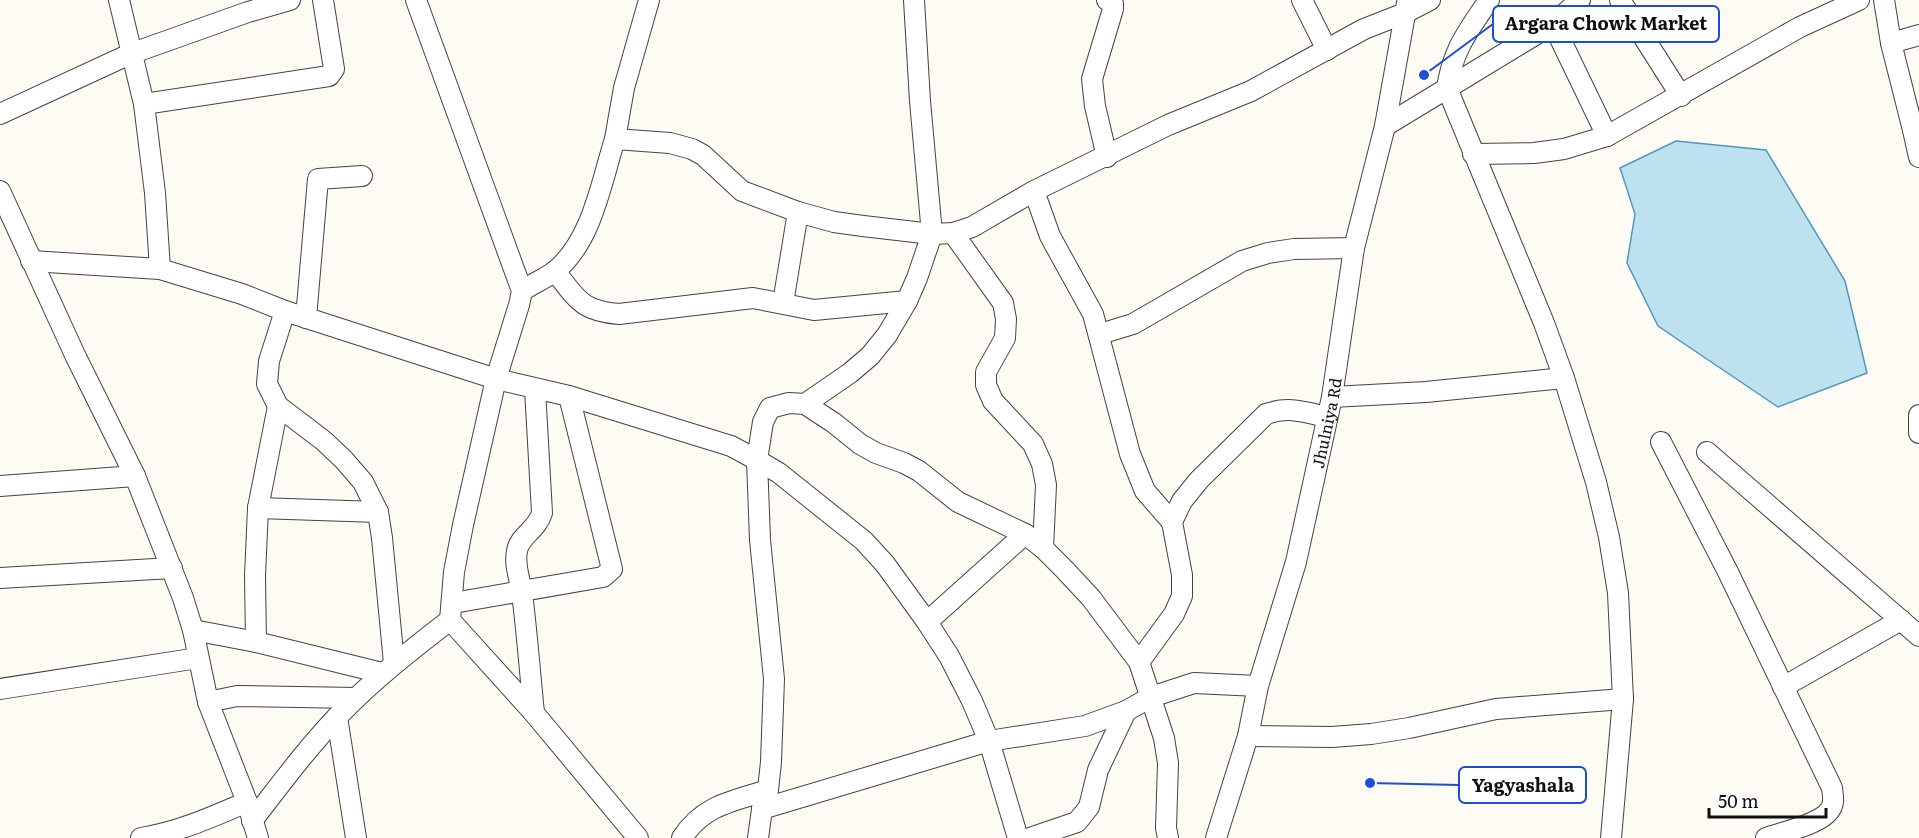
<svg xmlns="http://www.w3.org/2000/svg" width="1919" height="838" viewBox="0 0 1919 838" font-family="Literata,serif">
<rect width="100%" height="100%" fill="#fefbf4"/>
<path fill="#bee1f0" stroke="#4d99bf" stroke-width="1.5" d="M 1676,141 L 1766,150 L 1845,281 L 1867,373 L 1778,407 L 1658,326 L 1627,263 L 1635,214 L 1620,168 Z"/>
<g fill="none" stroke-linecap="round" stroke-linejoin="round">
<g stroke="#434343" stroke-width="22">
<g id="minor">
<path d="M 119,0 L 144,104 L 155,193 L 160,269"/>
<path d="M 1107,0 L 1113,4 L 1113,9 L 1092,79 L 1095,106 L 1107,157"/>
<path d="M 1302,0 L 1327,50"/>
<path d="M 1489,0 C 1468,31 1453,49 1447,88 L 1544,323 L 1564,378 L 1596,482 L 1609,537 L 1618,593 L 1623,699 L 1611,838"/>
<path d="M 1620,0 L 1681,96"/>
<path d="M 1884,0 L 1891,43 L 1913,130 L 1919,132"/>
<path d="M 1553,24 L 1607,136"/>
<path d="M 1891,43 L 1919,35"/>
<path d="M 144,104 L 329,76 L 334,69 L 323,0"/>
<path d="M 0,114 L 130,54 L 248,12 L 290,0"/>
<path d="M 1385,126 L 1553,24 L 1580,0"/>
<path d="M 1913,130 L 1919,157"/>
<path d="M 615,139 L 624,88 L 649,0"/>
<path d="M 1473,154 L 1534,153 L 1564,149 L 1607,136 L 1800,27 L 1859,0"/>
<path d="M 0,191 L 75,355 L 135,476 L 183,598 L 193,630 L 208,702 L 247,802 L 258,838"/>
<path d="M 1034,191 L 1050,236 L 1093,314 L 1130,454 L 1145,491 L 1172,522"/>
<path d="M 953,233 L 1003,303 L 1006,319 L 1005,338 L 986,372 L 986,385 L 993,401 L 1033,444 L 1042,464 L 1046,485 L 1043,548"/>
<path d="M 31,261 L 160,269 L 242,294 L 285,311 L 496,379 L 569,396 L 731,446 L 757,460 L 779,473 L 864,541 L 885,564 L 927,622 L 949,656 L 972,701 L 989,741 L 1018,838"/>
<path d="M 555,271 C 577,299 581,311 619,314 L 753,298 L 814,310 L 907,301"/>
<path d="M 522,291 C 532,284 544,279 554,272 C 592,242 601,183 615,139 L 670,143 L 692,149 L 703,155 L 742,191 L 798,212 L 834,222 L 863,226 L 932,234 L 953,233 L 972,227 L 1034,191 L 1168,125 L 1251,91 L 1364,29 L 1405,13 L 1430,0"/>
<path d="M 783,303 L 798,212"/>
<path d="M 285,311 L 269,361 L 267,384 L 278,406 L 324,441 L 344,460 L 363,482 L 378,512 L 382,538 L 394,663"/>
<path d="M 306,318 L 318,179 L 362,176"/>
<path d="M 1100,334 L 1133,324 L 1242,261 L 1268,253 L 1294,249 L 1354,248"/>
<path d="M 1332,397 L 1426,392 L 1564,378"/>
<path d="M 805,404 L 850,373 L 870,356 L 887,335 L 907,301 L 917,278 L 932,234 L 920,101 L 914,0"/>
<path d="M 1919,415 L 1919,433"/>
<path d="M 1661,442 L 1728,572 L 1832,788 C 1833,796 1835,804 1829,811 C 1819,825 1782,832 1766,838"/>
<path d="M 1707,452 L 1919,636"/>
<path d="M 0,486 L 135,476"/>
<path d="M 258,508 L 378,512"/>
<path d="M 0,578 L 172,568"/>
<path d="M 453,603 L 603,577 L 612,569 L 569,396"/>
<path d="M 450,620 L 534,713 L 638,838"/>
<path d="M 927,622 L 1025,534"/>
<path d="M 193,630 L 256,642 L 382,673"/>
<path d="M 256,642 L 255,576 L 258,508 L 278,406"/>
<path d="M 1139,662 L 1174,614 L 1182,596 L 1182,575 L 1172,522 L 1182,501 L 1199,480 L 1266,414 C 1289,406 1304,412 1327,417"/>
<path d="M 1783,687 L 1901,620"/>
<path d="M 0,689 L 198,658"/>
<path d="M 208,702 L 237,696 L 356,698"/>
<path d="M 534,713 C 530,673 527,633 522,593 C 520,579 514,565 517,551 C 519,536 537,530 542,513 L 535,389"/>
<path d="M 337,717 L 356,838"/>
<path d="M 1248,736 L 1332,737 L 1371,734 L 1409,728 L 1496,709 L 1623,699"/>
<path d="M 762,809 L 989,741 L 1085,726 L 1126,711 L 1151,697 L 1194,683 L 1258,686"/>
<path d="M 252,821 C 280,785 307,748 339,715 C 373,680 411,650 450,620 L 454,572 L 463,525 L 496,379 L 519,305 L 522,291 L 416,0"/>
<path d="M 141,838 C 179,832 212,817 247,802"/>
<path d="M 682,838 C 703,805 733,801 768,790"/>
<path d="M 758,838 L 762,809 L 768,790 L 771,762 L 774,679 L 760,540 L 757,460 L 763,422 L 770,408 L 789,403 L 805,404 L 834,423 L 860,444 L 876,453 L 904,463 L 919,471 L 958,502 L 1025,534 L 1043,548 L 1064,569 L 1091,598 L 1139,662 L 1164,738 L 1168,763 L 1166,828 L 1168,838"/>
<path d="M 1030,838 L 1077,822 L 1089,807 L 1098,770 L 1126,711"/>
<path id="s1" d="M 1216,838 L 1248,736 L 1258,686 L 1296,562 L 1332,397 L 1354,248 L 1385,126 L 1407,3"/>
</g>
</g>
<use href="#minor" stroke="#fff" stroke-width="20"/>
</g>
<g text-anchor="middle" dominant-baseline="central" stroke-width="6" stroke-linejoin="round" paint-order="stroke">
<g font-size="16" fill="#101010" stroke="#fff">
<text stroke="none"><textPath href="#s1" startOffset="430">Jhulniya Rd</textPath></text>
</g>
</g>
<path fill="none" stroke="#1d4ed8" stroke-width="2" d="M1424 75L1493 24M1370 783L1459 785"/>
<g fill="#1d4ed8" stroke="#fff" stroke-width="2">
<circle cx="1424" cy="75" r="6"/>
<circle cx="1370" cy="783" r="6"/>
</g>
<g fill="#fff" stroke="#1d4ed8" stroke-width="2">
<rect x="1493" y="6" width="226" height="36" rx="6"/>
<rect x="1459" y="767" width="127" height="36" rx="6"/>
</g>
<g font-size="18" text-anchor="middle" font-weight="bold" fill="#101010">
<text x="1606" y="30">Argara Chowk Market</text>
<text x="1523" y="792">Yagyashala</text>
</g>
<path d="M1709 808v9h117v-9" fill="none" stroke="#101010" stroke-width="3"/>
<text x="1718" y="808" font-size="18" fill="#101010" stroke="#ffffff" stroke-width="4.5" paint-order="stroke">50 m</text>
</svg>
